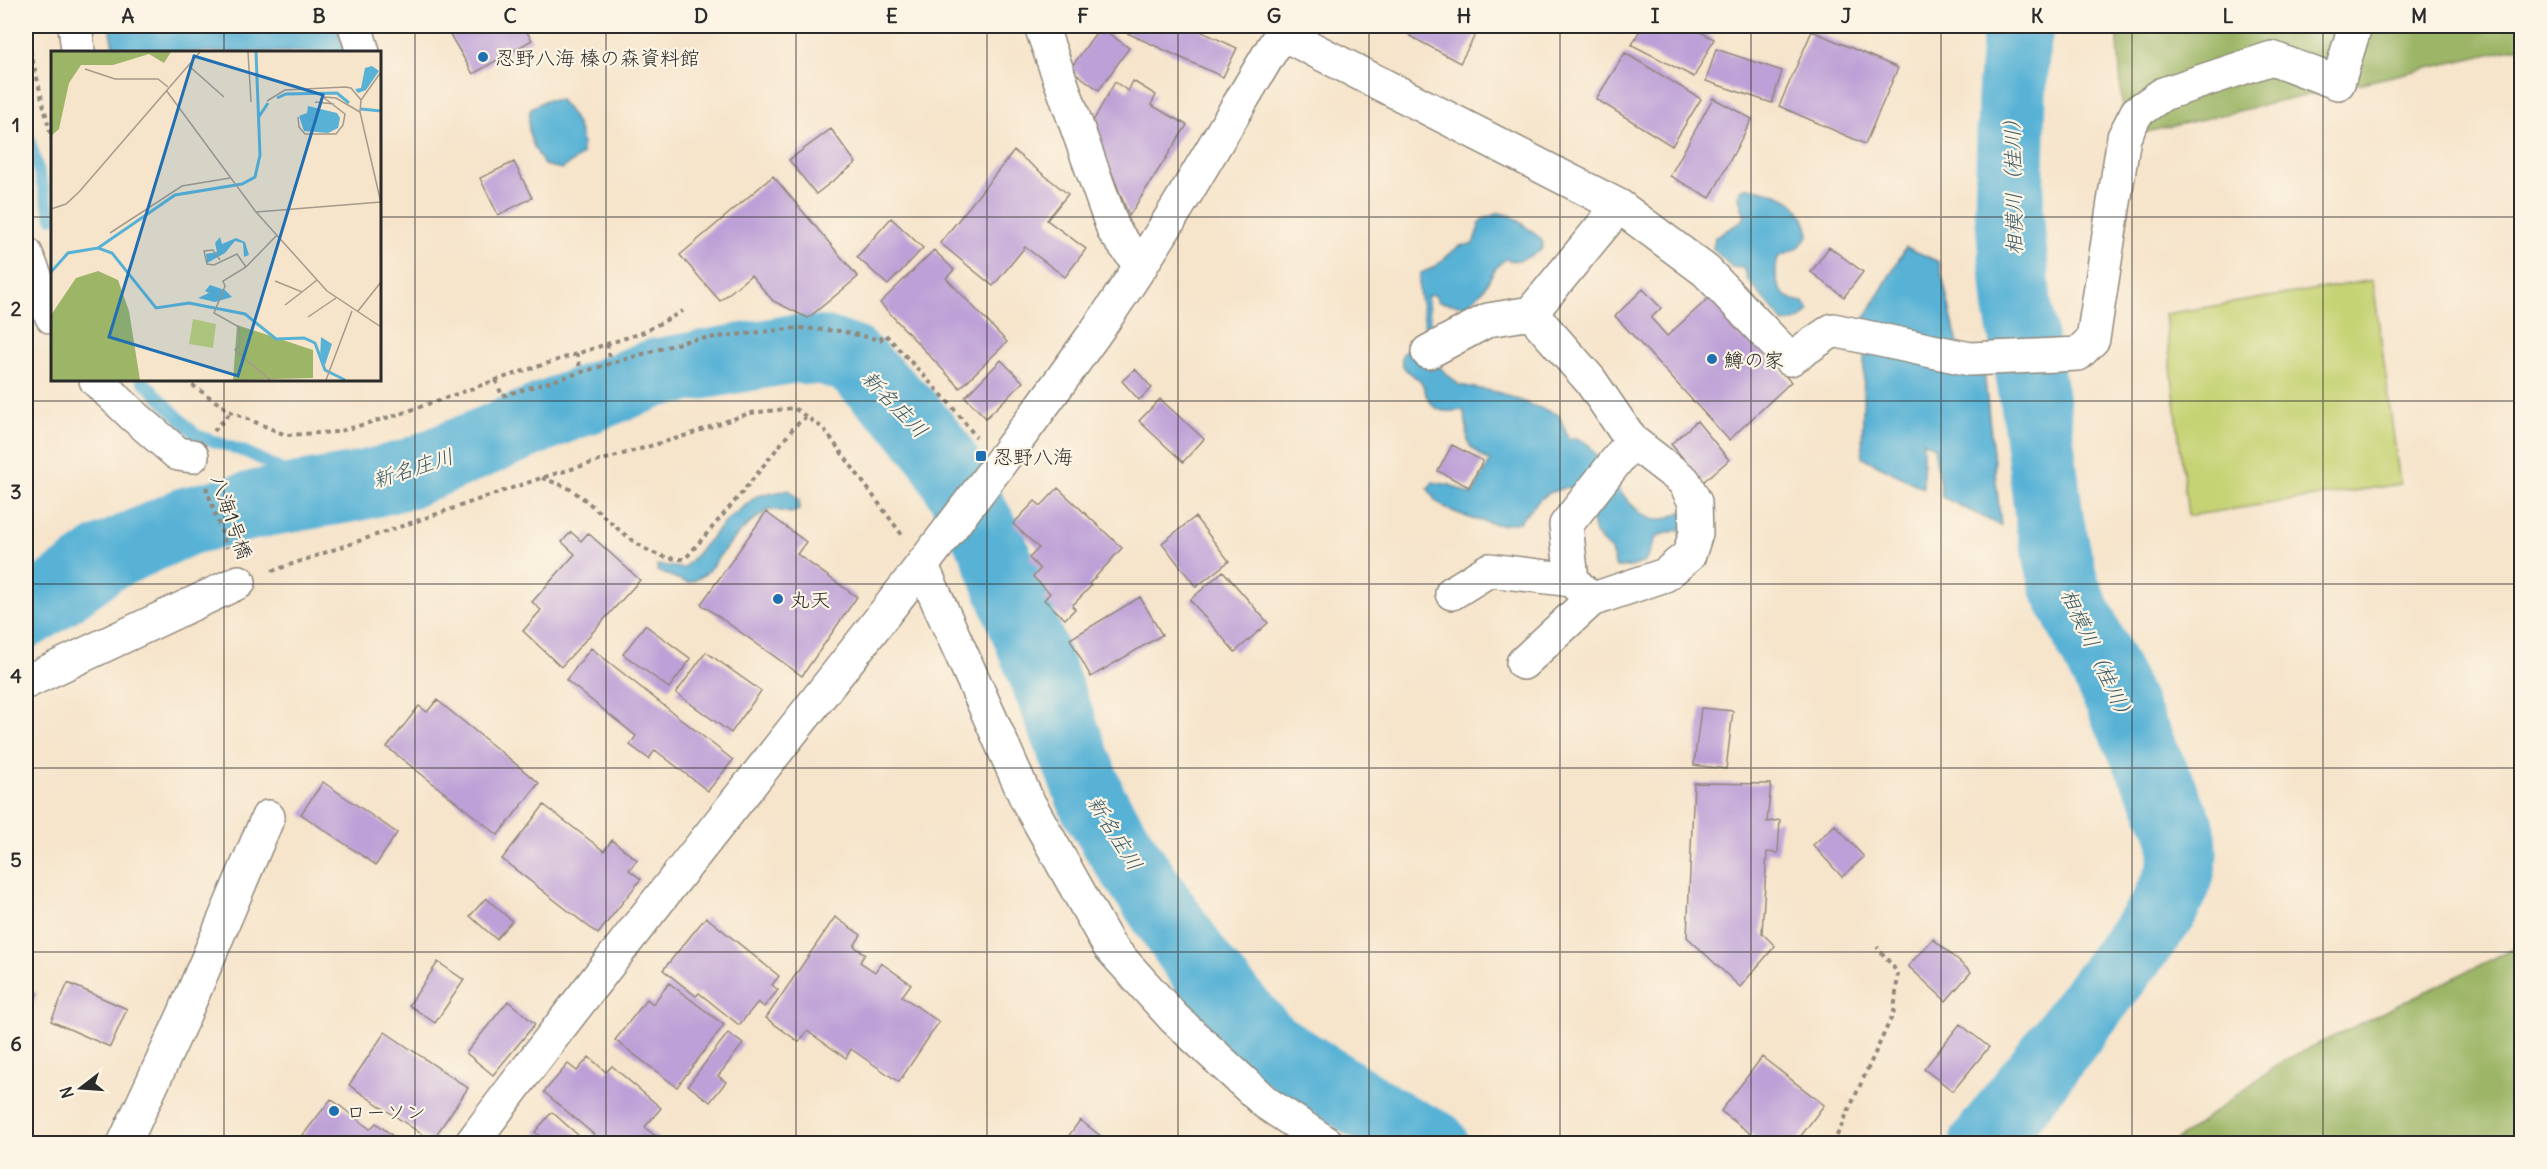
<svg xmlns="http://www.w3.org/2000/svg" width="2547" height="1169" viewBox="0 0 2547 1169" font-family="Delius,'Klee One',sans-serif">
<rect width="100%" height="100%" fill="#fcf5e5"/>
<filter id="ink" filterUnits="userSpaceOnUse"><feTurbulence type="fractalNoise" baseFrequency=".0167" numOctaves="2"/><feDisplacementMap in="SourceGraphic" scale="12" xChannelSelector="R" yChannelSelector="G"/><feConvolveMatrix kernelMatrix="1 2 1 2 8 2 1 2 1" color-interpolation-filters="sRGB"/></filter>
<filter id="wash" filterUnits="userSpaceOnUse"><feTurbulence type="fractalNoise" baseFrequency=".008" numOctaves="4" result="noise"/><feDisplacementMap in="SourceGraphic" scale="24" xChannelSelector="R" yChannelSelector="G"/><feGaussianBlur stdDeviation="1.35" result="paint"/><feColorMatrix in="noise" values="0 0 0 0 0 0 0 0 0 0 0 0 0 0 0 0 0 1.4 0 .05"/><feComposite in="paint" operator="in"/></filter>
<g filter="url(#wash)">
<rect width="100%" height="100%" fill="#f6e4cb"/>
<path fill="#c6d375" stroke="#787f50" stroke-width="1.5" d="M 2373,280 L 2400,484 L 2188,516 L 2165,314 Z"/>
<path fill="#9cb566" stroke="#647048" stroke-width="1.5" d="M 2117,26 L 2521,26 L 2521,47 L 2124,137 Z
M 2521,945 L 2521,1143 L 2173,1143 L 2281,1062 Z"/>
<path fill="#58b2d6" stroke="#426e80" stroke-width="1.5" d="M 109,26 L 337,26 L 344,52 L 114,52 Z
M 546,100 L 560,100 C 576,117 583,132 582,155 L 562,169 L 544,165 C 532,145 524,131 531,108 Z
M 1748,187 C 1779,192 1801,198 1809,234 C 1801,248 1794,251 1778,257 C 1772,280 1778,299 1804,302 L 1809,311 L 1800,320 L 1784,323 L 1748,280 L 1744,268 L 1732,267 L 1713,249 L 1715,237 C 1725,230 1738,226 1745,217 L 1739,198 L 1740,190 Z
M 1499,213 L 1512,216 L 1540,238 L 1543,243 L 1541,250 C 1531,256 1517,264 1506,259 C 1494,267 1493,273 1486,285 C 1482,294 1472,300 1465,306 L 1438,302 L 1435,295 L 1427,296 L 1433,338 L 1433,361 L 1459,385 L 1497,392 L 1559,415 L 1568,438 L 1580,439 L 1589,445 C 1602,464 1632,518 1656,520 C 1665,521 1678,513 1687,510 L 1689,538 L 1677,530 L 1657,536 L 1645,562 L 1631,567 L 1616,567 L 1611,551 L 1595,534 L 1590,511 L 1575,489 L 1566,487 L 1549,493 L 1539,500 L 1519,522 L 1501,525 L 1472,519 L 1445,508 L 1435,500 L 1428,488 L 1433,482 L 1450,485 L 1472,495 L 1490,461 C 1455,440 1474,441 1463,410 C 1447,412 1435,414 1427,397 C 1425,393 1425,387 1422,384 C 1419,378 1412,376 1408,372 C 1391,356 1411,344 1423,336 C 1429,314 1413,293 1421,273 L 1435,267 L 1459,246 L 1473,244 L 1481,220 Z
M 1906,247 L 1939,262 L 1963,367 L 1984,372 L 2001,526 L 1942,497 L 1934,447 L 1923,441 L 1923,488 L 1862,457 L 1865,318 Z
M 789,490 L 799,500 L 799,510 L 791,513 L 770,509 C 753,519 738,533 725,549 C 710,567 710,575 688,583 L 657,571 L 657,565 L 684,568 L 726,521 L 757,496 Z"/>
<g fill="none" stroke-linecap="round" stroke-linejoin="round">
<path stroke="#58b2d6" stroke-width="12" d="M 26,128 L 52,218
M 142,380 L 196,435 L 248,453 L 302,480 L 356,487"/>
<path stroke="#58b2d6" stroke-width="69" d="M 26,614 L 48,600 L 104,559 L 187,521 L 268,502 L 356,487 L 408,474 L 560,410 L 656,373 L 792,349 L 826,351 L 852,360 L 912,419 L 940,454 L 992,545 L 1093,803 L 1121,849 L 1205,973 L 1268,1044 L 1395,1125 L 1434,1144
M 1984,1144 L 2161,913 C 2178,883 2188,865 2181,830 L 2065,588 L 2050,524 L 2035,403 L 2017,303 L 2009,209 L 2012,95 L 2016,43 L 2020,26"/>
</g>
<g id="blocks">
<path fill="#bda0d7" d="M 445,26 L 523,26 L 532,40 L 473,74 Z
M 1112,26 L 1205,26 L 1202,32 L 1237,48 L 1223,77 Z
M 1415,26 L 1480,26 L 1460,63 L 1410,36 Z
M 1642,26 L 1689,26 L 1714,39 L 1694,77 L 1632,45 Z
M 1100,27 L 1129,48 L 1099,90 L 1070,69 Z
M 1812,31 L 1898,68 L 1865,144 L 1779,106 Z
M 1716,49 L 1782,71 L 1772,103 L 1706,81 Z
M 1625,53 L 1701,99 L 1672,146 L 1596,99 Z
M 1133,81 L 1156,95 L 1151,105 L 1187,125 L 1129,216 L 1092,123 L 1115,82 L 1128,91 Z
M 1713,98 L 1752,119 L 1710,198 L 1670,176 Z
M 831,129 L 856,163 L 816,194 L 789,160 Z
M 1014,151 L 1068,194 L 1047,220 L 1086,249 L 1065,277 L 1025,247 L 993,286 L 940,243 Z
M 514,162 L 532,198 L 498,215 L 480,178 Z
M 773,176 L 858,277 L 808,318 L 773,301 L 751,275 L 720,301 L 680,255 Z
M 891,218 L 923,248 L 888,285 L 857,257 Z
M 1829,247 L 1863,272 L 1844,297 L 1811,272 Z
M 934,250 L 954,270 L 946,278 L 1007,342 L 960,388 L 880,303 Z
M 1643,289 L 1661,308 L 1651,318 L 1667,336 L 1711,296 L 1791,382 L 1729,440 L 1615,316 Z
M 1001,360 L 1023,382 L 986,418 L 965,397 Z
M 1135,369 L 1152,388 L 1139,400 L 1122,381 Z
M 1160,399 L 1204,439 L 1183,462 L 1139,421 Z
M 1697,421 L 1729,460 L 1703,482 L 1671,444 Z
M 1452,445 L 1483,461 L 1469,487 L 1438,471 Z
M 1058,488 L 1122,548 L 1089,584 L 1091,586 L 1072,606 L 1075,609 L 1065,619 L 1044,600 L 1050,593 L 1033,577 L 1040,569 L 1029,558 L 1039,548 L 1013,524 L 1035,501 L 1041,506 Z
M 766,512 L 806,542 L 797,554 L 857,597 L 802,676 L 701,604 Z
M 1195,517 L 1229,561 L 1196,587 L 1162,543 Z
M 571,532 L 581,541 L 588,533 L 640,580 L 561,667 L 523,631 L 541,610 L 532,602 L 575,554 L 562,542 Z
M 1223,571 L 1268,623 L 1235,652 L 1190,600 Z
M 1140,597 L 1162,635 L 1091,677 L 1070,639 Z
M 645,625 L 691,659 L 669,688 L 623,654 Z
M 591,648 L 733,760 L 708,791 L 655,750 L 649,759 L 630,745 L 636,736 L 566,680 Z
M 706,652 L 761,691 L 731,733 L 676,693 Z
M 437,700 L 539,783 L 498,835 L 387,747 L 419,706 L 427,712 Z
M 1701,708 L 1733,711 L 1726,769 L 1694,765 Z
M 323,782 L 397,833 L 376,865 L 301,814 Z
M 1694,783 L 1771,784 L 1767,822 L 1780,820 L 1778,853 L 1767,852 L 1762,933 L 1775,946 L 1740,987 L 1687,937 Z
M 544,805 L 604,851 L 612,840 L 637,860 L 629,870 L 641,879 L 598,934 L 502,859 Z
M 1835,825 L 1864,857 L 1842,877 L 1813,845 Z
M 486,898 L 512,921 L 496,939 L 470,916 Z
M 706,917 L 779,976 L 772,985 L 778,990 L 764,1007 L 758,1002 L 739,1025 L 699,993 L 696,996 L 663,970 Z
M 835,917 L 861,935 L 854,946 L 865,954 L 860,962 L 875,972 L 881,963 L 911,984 L 902,996 L 939,1022 L 899,1082 L 851,1049 L 846,1058 L 807,1031 L 799,1042 L 766,1018 Z
M 1933,939 L 1971,972 L 1946,1001 L 1908,966 Z
M 438,962 L 464,980 L 435,1023 L 409,1005 Z
M 68,983 L 127,1009 L 110,1047 L 51,1021 Z
M 669,983 L 724,1025 L 677,1087 L 615,1040 L 647,999 L 653,1004 Z
M 26,988 L 37,993 L 26,1019 Z
M 508,1001 L 535,1024 L 493,1075 L 466,1053 Z
M 1960,1024 L 1989,1047 L 1953,1091 L 1924,1069 Z
M 385,1032 L 468,1088 L 432,1141 L 349,1085 Z
M 728,1033 L 743,1044 L 718,1076 L 726,1082 L 710,1102 L 688,1085 Z
M 589,1057 L 606,1072 L 612,1066 L 661,1108 L 645,1127 L 664,1144 L 605,1144 L 544,1092 L 568,1064 L 577,1071 Z
M 1762,1057 L 1824,1105 L 1795,1144 L 1764,1144 L 1721,1111 Z
M 331,1099 L 370,1129 L 376,1123 L 398,1140 L 396,1144 L 296,1144 Z
M 552,1112 L 588,1144 L 548,1144 L 535,1132 Z
M 1080,1120 L 1111,1144 L 1063,1144 Z"/>
</g>
</g>
<g filter="url(#ink)">
<use href="#blocks" fill-opacity="0" stroke="#90887b" stroke-width="1.5"/>
<g fill="none" stroke-linecap="round" stroke-linejoin="round">
<g stroke="#90887b" stroke-width="36">
<path id="minor" d="M 75,26 L 78,50
M 355,26 L 363,52
M 1041,26 L 1114,231 L 1141,266
M 1281,33 L 1619,206 L 1706,271 L 1790,359 L 1833,330 L 1970,359 L 2078,354 L 2093,339 L 2124,137 L 2137,112 L 2163,94 L 2272,58 L 2338,83 L 2355,26
M 1619,206 L 1531,313 L 1590,380 L 1632,441 L 1684,481 L 1695,502 L 1696,533 L 1689,555 L 1665,575 L 1591,600 L 1572,580 L 1566,525 L 1632,441
M 26,254 L 52,317
M 1428,352 L 1488,320 L 1531,313
M 96,380 L 134,416 L 178,454 L 192,456
M 922,566 L 1027,800 L 1109,946 L 1174,1018 L 1266,1103 L 1328,1144
M 1452,593 L 1489,570 L 1572,580
M 1523,663 L 1591,600
M 26,682 L 239,582
M 124,1144 L 183,1017 L 268,817
M 471,1144 C 675,870 897,611 1095,333 C 1165,235 1223,129 1286,26"/>
</g>
<path stroke="#90887b" stroke-width="4" stroke-dasharray="4.5 4.5" stroke-linecap="butt" d="M 26,33 L 52,140
M 607,344 L 611,362
M 576,353 L 581,371
M 185,380 L 231,412 L 286,435 L 337,432 L 400,414 L 496,380 L 644,332 L 683,311
M 496,380 L 502,396 L 690,340 L 799,328 L 840,331 L 880,340 L 885,334 L 951,405 L 976,437
M 214,431 L 231,412
M 542,478 C 550,481 560,484 568,488 C 607,511 636,561 685,559 L 741,494 L 795,426 L 806,417
M 206,487 L 227,548
M 272,571 L 541,478 L 681,437 L 750,413 L 794,408 L 824,429 L 902,535
M 1833,1144 L 1894,1012 L 1898,973 L 1877,947"/>
<use href="#minor" stroke="#fff" stroke-width="33"/>
</g>
</g>
<path fill="none" stroke="#2b2b2b" stroke-width="1.5" stroke-opacity="0.55" d="M 224,26 L 224,52M 415,26 L 415,1144M 606,26 L 606,1144M 796,26 L 796,1144M 987,26 L 987,1144M 1178,26 L 1178,1144M 1369,26 L 1369,1144M 1560,26 L 1560,1144M 1751,26 L 1751,1144M 1941,26 L 1941,1144M 2132,26 L 2132,1144M 2323,26 L 2323,1144M 26,217 L 52,217M 380,217 L 2522,217M 224,380 L 224,1144M 26,401 L 2522,401M 26,584 L 2522,584M 26,768 L 2522,768M 26,952 L 2522,952"/>
<g fill="#1f6fb2" stroke="#fcf5e5" stroke-width="2">
<circle cx="483" cy="57" r="6"/>
<circle cx="1712" cy="359" r="6"/>
<rect x="975" y="450" width="12" height="12" rx="3"/>
<circle cx="778" cy="599" r="6"/>
<circle cx="334" cy="1111" r="6"/>
</g>
<g text-anchor="middle" dominant-baseline="central" stroke-width="4.5" stroke-linejoin="round" paint-order="stroke">
<g font-size="20" fill="#2b2b2b" stroke="#fcf5e5" text-anchor="start">
<text x="495" y="57">忍野八海 榛の森資料館</text>
<text x="1724" y="359">鱒の家</text>
<text x="993" y="456">忍野八海</text>
<text x="790" y="599">丸天</text>
<text x="346" y="1111">ローソン</text>
</g>
<g font-size="20" fill="#2b2b2b" stroke="#fcf5e5">
<text transform="translate(232 517) rotate(71)">八海1号橋</text>
</g>
<g font-size="21" font-style="italic" fill="#3b5a67" stroke="#fcf5e5">
<text transform="translate(2013 182) rotate(-91)">相模川（桂川）</text>
<text transform="translate(895 404) rotate(46)">新名庄川</text>
<text transform="translate(413 468) rotate(-18)">新名庄川</text>
<text transform="translate(2098 656) rotate(65)">相模川（桂川）</text>
<text transform="translate(1115 833) rotate(58)">新名庄川</text>
</g>
</g>
<g transform="translate(51 51)">
<rect width="330" height="330" fill="#f6e4cb"/>
<path d="M 142,268 L 165,273 L 162,297 L 138,293 Z" fill="#c6d375"/>
<path d="M 0,1 L 120,1 L 113,12 L 98,3 L 62,14 L 30,14 L 18,32 L 8,78 L 0,85 ZM 47,220 L 67,229 L 78,260 L 89,329 L 0,329 L 0,264 L 25,227 ZM 186,274 L 262,299 L 262,327 L 182,329 Z" fill="#9cb566"/>
<path d="M 321,15 L 328,20 L 315,39 L 307,42 L 304,38 L 310,37 L 314,17 ZM 257,55 L 286,62 L 289,67 L 287,77 L 277,82 L 253,80 L 248,65 L 256,62 ZM 169,186 L 171,193 L 185,187 L 194,191 L 198,204 L 193,206 L 192,192 L 184,190 L 174,202 L 156,212 L 155,203 L 166,201 L 164,192 ZM 159,234 L 174,239 L 181,246 L 164,251 L 147,247 L 158,242 L 154,240 ZM 270,286 L 281,293 L 274,314 L 269,307 Z" fill="#58b2d6"/>
<path fill="none" stroke="#58b2d6" stroke-width="3" d="M 226,47 L 235,43 L 286,42 L 298,52M 310,58 L 330,60M 207,67 L 217,52M 47,197 L 124,144 L 191,133 L 204,126 L 209,104 L 205,1M 0,221 L 17,202 L 47,197 L 61,202 L 105,257 L 138,252 L 194,263 L 225,288 L 253,287 L 264,292 L 274,319 L 294,329"/>
<path fill="none" stroke="#a59a8b" stroke-width="1.5" d="M 197,1 L 200,51M 138,15 L 173,46M 34,18 L 64,28 L 107,28 L 117,36M 330,21 L 310,49 L 309,61 L 330,152M 115,39 L 205,161 L 276,240 L 330,276M 273,46 L 285,47 L 309,61M 216,50 L 234,39 L 294,36 L 300,37 L 310,49M 264,51 L 283,53M 247,66 L 248,76 L 254,83 L 285,83 L 292,74 L 294,63 L 272,46M 0,158 L 15,153 L 28,141 L 149,1M 205,161 L 330,151M 59,182 L 131,135 L 179,127M 169,209 L 162,199 L 153,200 L 156,213 L 163,214 L 186,203 L 195,216M 224,230 L 251,241 L 266,229M 234,254 L 251,241M 307,260 L 330,231M 257,266 L 285,247M 219,329 L 184,299 L 189,293 L 188,276 L 163,262 L 174,235 L 172,230 L 195,216 L 226,184M 275,329 L 301,260"/>
<path fill="#1f6fb2" fill-opacity="0.15" stroke="#1f6fb2" stroke-width="3" d="M 143,5 L 272,44 L 187,325 L 58,286 Z"/>
<rect width="330" height="330" fill="none" stroke="#2b2b2b" stroke-width="3"/>
</g>
<rect width="2547" height="1169" fill="none" stroke="#fcf5e5" stroke-width="66"/>
<g transform="translate(81 1088) rotate(253)" stroke="#fcf5e5" stroke-width="4.5" paint-order="stroke">
<path d="M0-4.5L10 22L0 15L-10 22Z" fill="#2b2b2b"/>
<text y="-9" font-size="16" font-weight="bold" text-anchor="middle" fill="#2b2b2b">N</text>
</g>
<rect x="33" y="33" width="2481" height="1103" fill="none" stroke="#2b2b2b" stroke-width="2"/>
<g font-size="20" text-anchor="middle" font-weight="bold" fill="#2b2b2b">
<text x="128" y="23">A</text>
<text x="319" y="23">B</text>
<text x="510" y="23">C</text>
<text x="701" y="23">D</text>
<text x="892" y="23">E</text>
<text x="1083" y="23">F</text>
<text x="1274" y="23">G</text>
<text x="1464" y="23">H</text>
<text x="1655" y="23">I</text>
<text x="1846" y="23">J</text>
<text x="2037" y="23">K</text>
<text x="2228" y="23">L</text>
<text x="2419" y="23">M</text>
<text x="16" y="132">1</text>
<text x="16" y="316">2</text>
<text x="16" y="499">3</text>
<text x="16" y="683">4</text>
<text x="16" y="867">5</text>
<text x="16" y="1051">6</text>
</g>
</svg>
